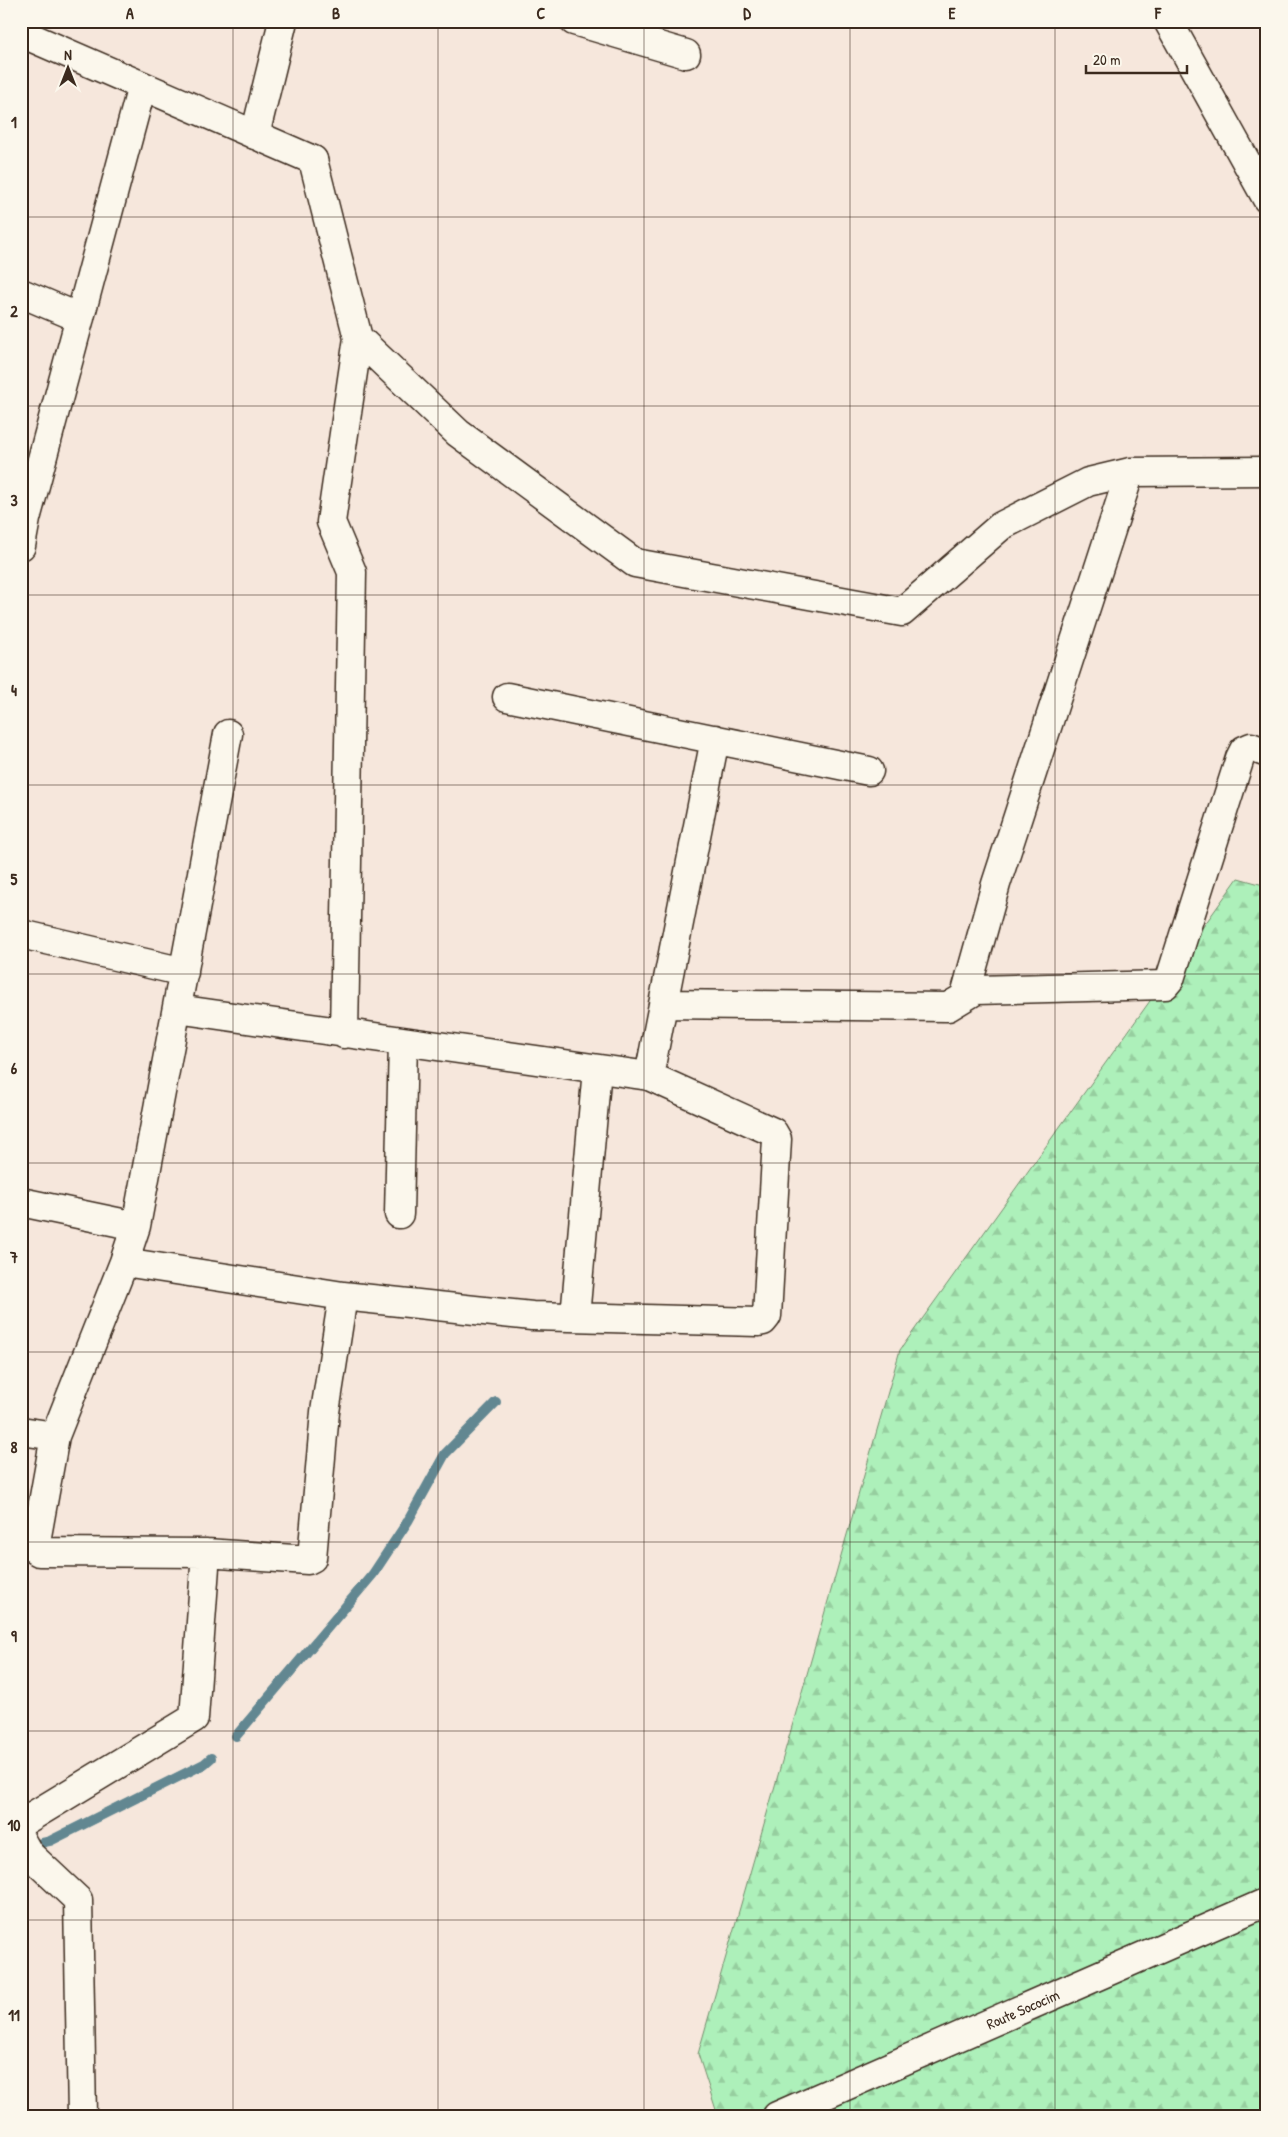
<svg xmlns="http://www.w3.org/2000/svg" width="1288" height="2137" viewBox="0 0 1288 2137" font-family="'Patrick Hand',sans-serif">
<defs>
<pattern id="forest-firs" width="22" height="20" patternUnits="userSpaceOnUse" patternTransform="scale(1.25)"><rect width="22" height="20" fill="#adf0ba"/><path d="M5 1l3.5 6h-7zM16 11l3.5 6h-7z" fill="#96ce9f"/></pattern>
</defs>
<rect width="100%" height="100%" fill="#f6e7dc"/>
<filter id="ink" filterUnits="userSpaceOnUse"><feTurbulence type="fractalNoise" baseFrequency=".02" numOctaves="2"/><feDisplacementMap in="SourceGraphic" scale="10" xChannelSelector="R" yChannelSelector="G"/><feConvolveMatrix kernelMatrix="1 2 1 2 8 2 1 2 1" color-interpolation-filters="sRGB"/></filter>
<g filter="url(#ink)">
<path fill="url(#forest-firs)" stroke="#748d6c" d="M 1238,878 L 1267,886 L 1267,2116 L 718,2116 L 698,2054 L 900,1350 Z"/>
<g fill="none" stroke-linecap="round" stroke-linejoin="round">
<path stroke="#628791" stroke-width="10" d="M 236,1736 L 373,1574 L 408,1521 L 445,1454 L 496,1402
M 37,1844 L 50,1841 L 204,1764 L 211,1758"/>
<g stroke="#3b2a1e" stroke-width="31">
<path id="minor" d="M 574,21 L 686,54
M 255,135 L 283,21
M 313,160 L 358,338 L 458,433 L 635,563 L 902,612 L 1001,526 L 1088,482 L 1130,472 L 1267,471
M 21,293 L 80,318
M 21,546 L 26,519 L 142,86
M 507,697 L 869,771
M 228,734 L 136,1226 L 124,1262 L 55,1436 L 35,1547 L 36,1550 L 39,1552 L 206,1553 L 308,1560 L 312,1558 L 325,1412 L 343,1296
M 21,934 L 184,972
M 965,995 L 996,884 L 1130,472
M 663,1004 L 948,1007 L 976,990 L 1165,985 L 1170,979 L 1240,758 L 1244,750 L 1251,747 L 1267,753
M 344,1034 L 352,572 L 331,522 L 358,338
M 649,1076 L 715,739
M 21,1202 L 136,1226
M 399,1214 L 403,1042
M 124,1262 L 343,1296 L 532,1316 L 758,1322 L 763,1321 L 767,1316 L 777,1139 L 773,1132 L 649,1076 L 177,1009
M 575,1317 L 597,1069
M 21,1431 L 55,1436
M 21,1823 L 194,1718 L 206,1553
M 21,1840 L 29,1854 L 78,1900 L 82,2116"/>
</g>
<g stroke="#3b2a1e" stroke-width="31">
<g id="tertiary">
<path d="M 1168,21 L 1267,199"/>
<path d="M 21,33 L 313,160"/>
<path id="s1" d="M 777,2116 L 1267,1902"/>
</g>
</g>
<use href="#minor" stroke="#fbf7ec" stroke-width="28"/>
<use href="#tertiary" stroke="#fbf7ec" stroke-width="28"/>
</g>
</g>
<path fill="none" stroke="#3b2a1e" stroke-width="1" stroke-opacity="0.55" d="M 233,21 L 233,2116M 438,21 L 438,2116M 644,21 L 644,2116M 850,21 L 850,2116M 1055,21 L 1055,2116M 21,217 L 1267,217M 21,406 L 1267,406M 21,595 L 1267,595M 21,785 L 1267,785M 21,974 L 1267,974M 21,1163 L 1267,1163M 21,1352 L 1267,1352M 21,1542 L 1267,1542M 21,1731 L 1267,1731M 21,1920 L 1267,1920"/>
<g text-anchor="middle" dominant-baseline="central" stroke-width="4" stroke-linejoin="round" paint-order="stroke">
<g font-size="15" fill="#3b2a1e" stroke="#fbf7ec">
<text stroke="none"><textPath href="#s1" startOffset="268">Route Sococim</textPath></text>
</g>
</g>
<rect width="1288" height="2137" fill="none" stroke="#fbf7ec" stroke-width="55"/>
<g transform="translate(68 68)" stroke="#fbf7ec" stroke-width="4" paint-order="stroke">
<path d="M0-4L9 19L0 12L-9 19Z" fill="#3b2a1e"/>
<text y="-8" font-size="14" font-weight="bold" text-anchor="middle" fill="#3b2a1e">N</text>
</g>
<path d="M1086 65v8h101v-8" fill="none" stroke="#3b2a1e" stroke-width="2.5"/>
<text x="1093" y="65" font-size="15" fill="#3b2a1e" stroke="#fbf7ec" stroke-width="4" paint-order="stroke">20 m</text>
<rect x="28" y="28" width="1232" height="2082" fill="none" stroke="#3b2a1e" stroke-width="2"/>
<g font-size="16" text-anchor="middle" font-weight="bold" fill="#3b2a1e">
<text x="130" y="19">A</text>
<text x="336" y="19">B</text>
<text x="541" y="19">C</text>
<text x="747" y="19">D</text>
<text x="952" y="19">E</text>
<text x="1158" y="19">F</text>
<text x="14" y="128">1</text>
<text x="14" y="317">2</text>
<text x="14" y="506">3</text>
<text x="14" y="696">4</text>
<text x="14" y="885">5</text>
<text x="14" y="1074">6</text>
<text x="14" y="1263">7</text>
<text x="14" y="1453">8</text>
<text x="14" y="1642">9</text>
<text x="14" y="1831">10</text>
<text x="14" y="2021">11</text>
</g>
</svg>
